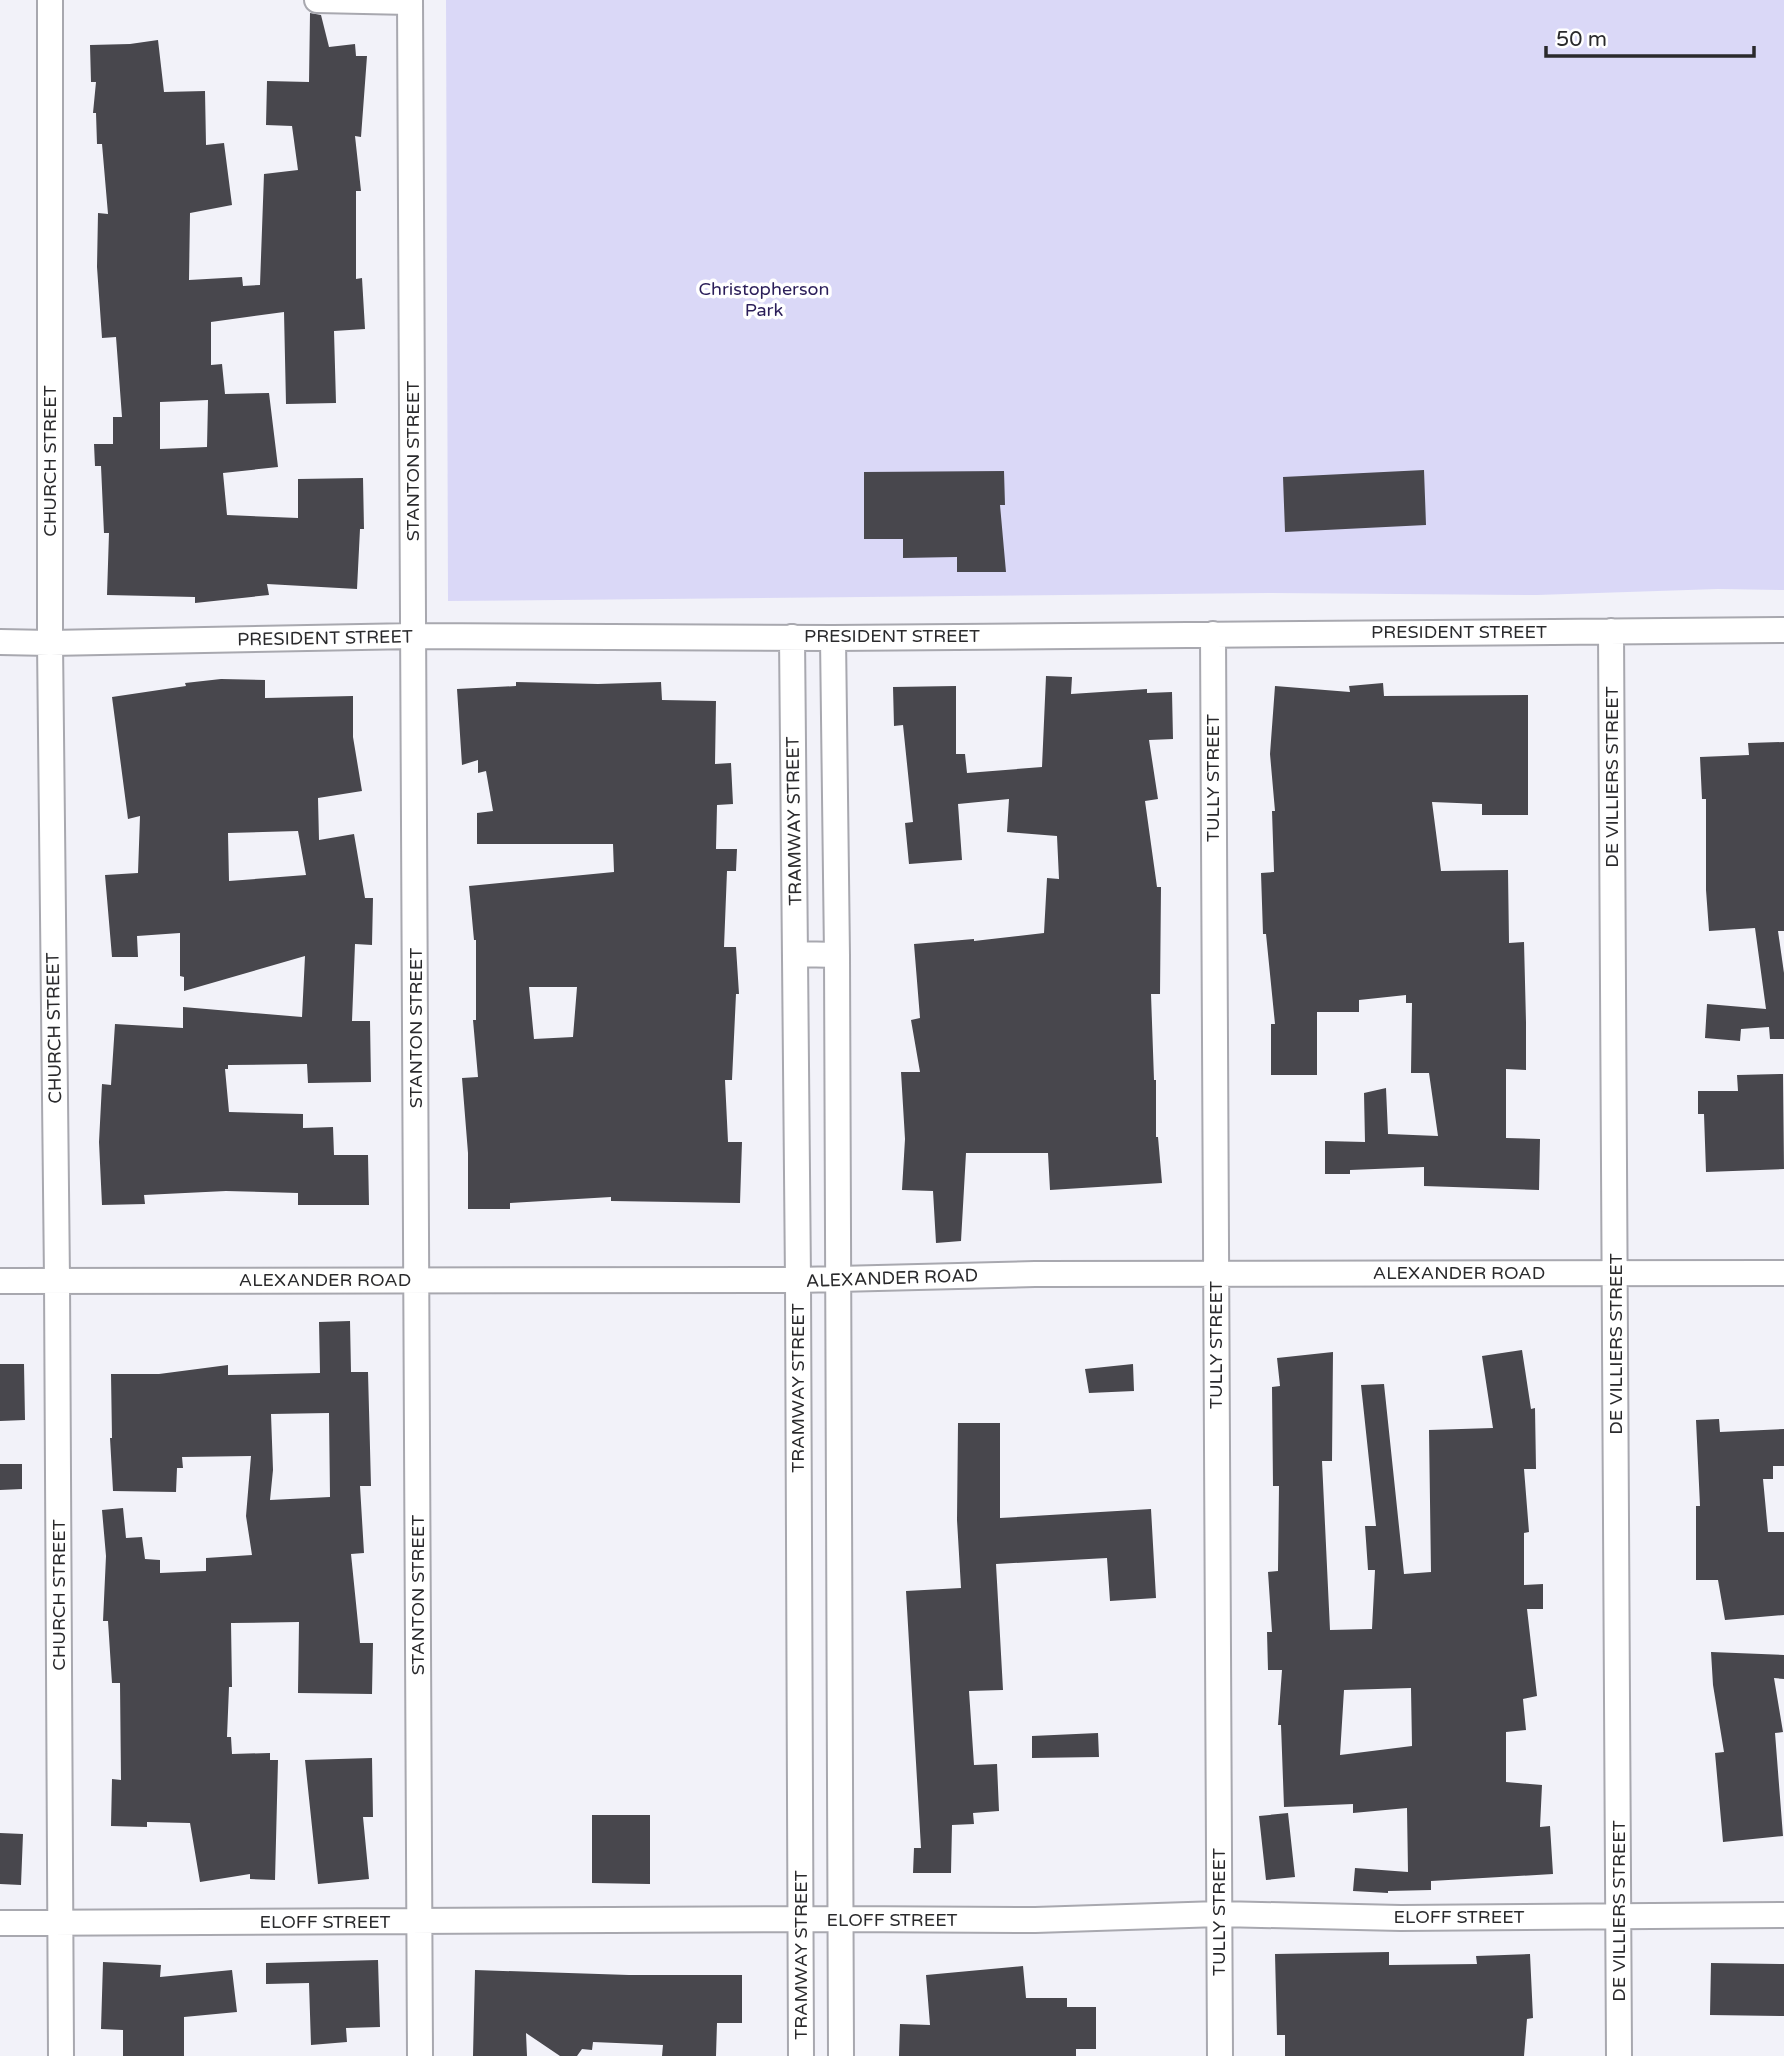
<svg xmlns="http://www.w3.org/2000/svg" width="1784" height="2056" viewBox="0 0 1784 2056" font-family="'Varela Round',sans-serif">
<rect width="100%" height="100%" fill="#f2f2f9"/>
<path fill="#dad8f7" d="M 446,0 L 1784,0 L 1784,590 L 1718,589 L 1537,595 L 1269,593 L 448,601 Z"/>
<path fill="#48474d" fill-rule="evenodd" d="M 310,13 L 321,15 L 329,47 L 355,44 L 356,56 L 367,56 L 361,137 L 355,136 L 361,191 L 356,191 L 356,279 L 362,278 L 365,329 L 334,331 L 336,403 L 286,404 L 284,312 L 211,322 L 211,365 L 222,364 L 225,394 L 269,393 L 278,467 L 223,473 L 227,515 L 298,518 L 298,479 L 363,478 L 364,529 L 360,529 L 357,589 L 267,584 L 269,595 L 195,603 L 195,597 L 107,595 L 109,533 L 104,533 L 101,466 L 95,466 L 94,444 L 113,444 L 113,417 L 122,417 L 116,337 L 102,338 L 97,267 L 98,213 L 108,214 L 102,144 L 97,144 L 96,113 L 93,113 L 96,82 L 91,82 L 90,45 L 130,44 L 158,40 L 164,92 L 205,91 L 206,145 L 224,143 L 232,205 L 190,213 L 189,280 L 242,277 L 243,286 L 260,285 L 264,174 L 298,170 L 292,126 L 266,125 L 267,81 L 309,82 ZM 208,400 L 207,447 L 160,449 L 160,402 Z
M 1424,470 L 1426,525 L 1285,532 L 1283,477 Z
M 1004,471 L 1005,505 L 1000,505 L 1006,572 L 957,572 L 957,557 L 903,558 L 903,539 L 864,539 L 864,472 Z
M 1046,676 L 1072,677 L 1071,694 L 1147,689 L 1147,693 L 1172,692 L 1173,739 L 1149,740 L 1158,799 L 1145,801 L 1157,887 L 1161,887 L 1160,994 L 1151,994 L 1154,1080 L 1156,1080 L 1156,1137 L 1158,1137 L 1162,1183 L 1050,1190 L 1048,1153 L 966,1153 L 961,1241 L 936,1243 L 933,1191 L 902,1190 L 905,1139 L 901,1072 L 920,1072 L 911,1020 L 920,1018 L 914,944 L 974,939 L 974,941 L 1044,933 L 1047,878 L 1059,879 L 1057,836 L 1007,832 L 1009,799 L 958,804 L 962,860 L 909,864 L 905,823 L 913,822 L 903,725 L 894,726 L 893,687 L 956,686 L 956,754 L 965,754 L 967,773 L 1042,767 Z
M 221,679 L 265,680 L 265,698 L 353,696 L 353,737 L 362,791 L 318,798 L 319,840 L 354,834 L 365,898 L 373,898 L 372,945 L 355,944 L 352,1021 L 370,1021 L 371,1082 L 308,1083 L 307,1064 L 228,1065 L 228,1069 L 225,1069 L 229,1112 L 303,1114 L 303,1128 L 333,1127 L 334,1155 L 368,1155 L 369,1205 L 298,1205 L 298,1193 L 226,1191 L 144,1195 L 145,1204 L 102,1205 L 99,1142 L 102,1084 L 111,1085 L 115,1024 L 183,1028 L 183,1007 L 302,1017 L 305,956 L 184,991 L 184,977 L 180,976 L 180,933 L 137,936 L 138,957 L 112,957 L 105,875 L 138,873 L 140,816 L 128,819 L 112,697 L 186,686 L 185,683 ZM 298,831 L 306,875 L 229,881 L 228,833 Z
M 516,682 L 598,684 L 661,682 L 662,700 L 716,701 L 715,764 L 731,763 L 733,804 L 717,805 L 716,849 L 737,849 L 736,871 L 727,871 L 724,947 L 736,947 L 739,994 L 736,994 L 732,1080 L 725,1080 L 728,1142 L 742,1142 L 740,1203 L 611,1201 L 611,1197 L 510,1203 L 510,1209 L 468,1209 L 468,1153 L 462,1078 L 478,1077 L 473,1020 L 476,1020 L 476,940 L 474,940 L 469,886 L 614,872 L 613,844 L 477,844 L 477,813 L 493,811 L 486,771 L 478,773 L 478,760 L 462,765 L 457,689 L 516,686 ZM 529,987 L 577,987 L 573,1037 L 534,1039 Z
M 1383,683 L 1384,696 L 1528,695 L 1528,815 L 1482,815 L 1482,804 L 1432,802 L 1441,871 L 1508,870 L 1509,943 L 1524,942 L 1526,1022 L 1526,1070 L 1506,1069 L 1506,1138 L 1540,1139 L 1539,1190 L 1424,1186 L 1424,1167 L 1350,1170 L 1350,1174 L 1325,1174 L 1325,1141 L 1365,1142 L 1364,1093 L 1386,1088 L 1388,1134 L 1438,1136 L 1429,1073 L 1411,1073 L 1412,1003 L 1406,1003 L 1406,995 L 1359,1000 L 1359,1012 L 1317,1012 L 1317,1075 L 1271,1075 L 1271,1024 L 1275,1024 L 1266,934 L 1263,934 L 1261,873 L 1274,872 L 1272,811 L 1275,811 L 1270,754 L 1275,686 L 1350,692 L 1349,686 Z
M 1784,742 L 1784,931 L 1778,931 L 1784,973 L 1784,1039 L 1770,1039 L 1769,1027 L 1741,1029 L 1740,1041 L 1705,1038 L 1707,1004 L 1766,1009 L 1755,928 L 1709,931 L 1706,890 L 1706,799 L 1702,799 L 1700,757 L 1749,755 L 1748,743 Z
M 1783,1074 L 1784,1169 L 1706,1172 L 1704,1114 L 1698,1114 L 1698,1091 L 1738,1091 L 1737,1075 Z
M 350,1321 L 351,1372 L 368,1372 L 371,1486 L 360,1486 L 364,1553 L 351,1554 L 360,1643 L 373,1643 L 372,1694 L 298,1693 L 299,1622 L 231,1623 L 232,1687 L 229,1687 L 227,1737 L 231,1737 L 232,1754 L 270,1753 L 270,1760 L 278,1760 L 275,1880 L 250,1879 L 250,1874 L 200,1882 L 190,1823 L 147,1822 L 147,1827 L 111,1826 L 112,1779 L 121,1780 L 120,1683 L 112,1683 L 108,1621 L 103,1621 L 106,1556 L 102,1510 L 123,1508 L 126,1538 L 142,1537 L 145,1559 L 160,1560 L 160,1573 L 206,1571 L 206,1558 L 252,1555 L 246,1516 L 251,1456 L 182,1457 L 183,1468 L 177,1468 L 176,1492 L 113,1491 L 110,1438 L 112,1438 L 111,1374 L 159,1374 L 228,1365 L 228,1375 L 320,1373 L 319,1322 ZM 329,1413 L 330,1497 L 270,1500 L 273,1470 L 271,1414 Z
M 1522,1350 L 1531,1409 L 1535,1408 L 1536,1469 L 1524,1469 L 1529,1532 L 1524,1533 L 1524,1585 L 1543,1584 L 1543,1609 L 1527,1609 L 1537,1696 L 1523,1699 L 1526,1730 L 1506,1732 L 1506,1782 L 1542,1785 L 1540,1827 L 1550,1826 L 1553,1874 L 1431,1881 L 1431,1890 L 1388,1891 L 1388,1893 L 1353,1891 L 1355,1868 L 1408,1872 L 1407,1808 L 1353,1813 L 1353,1804 L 1284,1807 L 1281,1725 L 1278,1725 L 1282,1670 L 1268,1670 L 1267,1632 L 1272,1632 L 1268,1572 L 1278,1571 L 1279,1486 L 1273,1486 L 1272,1387 L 1280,1386 L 1277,1358 L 1333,1352 L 1332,1461 L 1322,1461 L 1330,1630 L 1372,1629 L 1375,1570 L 1368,1570 L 1365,1526 L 1376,1526 L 1361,1385 L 1384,1384 L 1404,1574 L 1431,1572 L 1429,1430 L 1493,1428 L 1482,1356 ZM 1411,1688 L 1412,1746 L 1340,1755 L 1344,1690 Z
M 0,1364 L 24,1364 L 25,1420 L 0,1421 Z
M 1133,1364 L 1134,1391 L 1089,1393 L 1085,1369 Z
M 1719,1419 L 1720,1432 L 1784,1429 L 1784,1466 L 1773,1466 L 1773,1479 L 1763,1479 L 1768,1532 L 1784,1532 L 1784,1615 L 1725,1620 L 1718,1580 L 1696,1580 L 1696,1506 L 1700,1506 L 1696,1420 Z
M 958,1423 L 1000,1423 L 1000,1518 L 1151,1509 L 1156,1598 L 1110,1601 L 1107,1558 L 996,1564 L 1003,1690 L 969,1691 L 974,1765 L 997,1764 L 999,1811 L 973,1813 L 974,1824 L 952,1825 L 951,1873 L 913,1873 L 914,1848 L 921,1848 L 906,1591 L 961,1588 L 957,1520 Z
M 0,1464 L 22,1464 L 22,1489 L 0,1490 Z
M 1711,1652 L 1784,1655 L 1784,1679 L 1774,1678 L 1783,1732 L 1775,1733 L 1783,1836 L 1723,1842 L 1715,1753 L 1724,1752 L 1713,1685 Z
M 1098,1733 L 1099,1757 L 1032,1758 L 1032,1736 Z
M 372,1758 L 373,1817 L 363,1817 L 369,1879 L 318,1884 L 305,1760 Z
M 1288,1813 L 1295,1877 L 1266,1880 L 1259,1816 Z
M 592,1815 L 650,1815 L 650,1884 L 592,1883 Z
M 0,1833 L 23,1834 L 21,1885 L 0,1884 Z
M 1389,1952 L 1389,1965 L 1477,1964 L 1476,1956 L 1530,1954 L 1533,2018 L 1527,2019 L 1524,2056 L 1285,2056 L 1285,2035 L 1277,2035 L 1275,1954 Z
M 378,1960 L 380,2027 L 346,2028 L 347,2042 L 311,2045 L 309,1983 L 266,1984 L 266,1963 Z
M 103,1962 L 161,1965 L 160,1977 L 232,1970 L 237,2012 L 184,2017 L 184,2056 L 123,2056 L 123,2030 L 101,2029 Z
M 1711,1963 L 1784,1964 L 1784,2016 L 1710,2015 Z
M 1023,1966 L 1026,1998 L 1067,1998 L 1067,2007 L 1096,2007 L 1096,2049 L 1076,2049 L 1076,2056 L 899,2056 L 900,2024 L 930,2025 L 926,1975 Z
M 475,1970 L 629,1975 L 742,1975 L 742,2023 L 717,2023 L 716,2056 L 662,2056 L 663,2045 L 593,2042 L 592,2050 L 582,2049 L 577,2056 L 560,2056 L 526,2033 L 527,2056 L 473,2056 Z"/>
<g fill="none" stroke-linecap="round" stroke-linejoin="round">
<g stroke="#a8a8af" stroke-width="28">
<path id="minor" d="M 50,0 L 50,643 L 57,1280 L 61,2056
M 317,0 L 410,2
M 410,0 L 420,2056
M 1611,631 L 1619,2056
M 1213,634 L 1220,2056
M 792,637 L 798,1280 L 801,2056
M 833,638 L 837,955 L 841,2056
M 0,642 L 50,643 L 414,636 L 833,638 L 1784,630
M 796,954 L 837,955
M 0,1281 L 798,1280 L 1035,1274 L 1784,1273
M 0,1923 L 840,1919 L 1035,1920 L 1219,1914 L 1401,1918 L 1784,1915"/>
</g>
<use href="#minor" stroke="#fff" stroke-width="24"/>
</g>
<g text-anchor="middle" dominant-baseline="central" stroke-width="7" stroke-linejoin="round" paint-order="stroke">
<g font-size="18" fill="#2b1e59" stroke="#fff">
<text x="764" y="289">Christopherson<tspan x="764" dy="21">Park</tspan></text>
</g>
<g font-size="18" fill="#2a2a2c" stroke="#fff">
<text transform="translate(50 461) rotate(-90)">CHURCH STREET</text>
<text transform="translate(413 461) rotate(-90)">STANTON STREET</text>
<text x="1459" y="632">PRESIDENT STREET</text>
<text x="892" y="636">PRESIDENT STREET</text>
<text transform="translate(325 638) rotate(-1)">PRESIDENT STREET</text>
<text transform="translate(1612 777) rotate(-90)">DE VILLIERS STREET</text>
<text transform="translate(1213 778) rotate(-90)">TULLY STREET</text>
<text transform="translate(794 821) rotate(-91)">TRAMWAY STREET</text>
<text transform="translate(54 1028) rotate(-91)">CHURCH STREET</text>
<text transform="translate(416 1028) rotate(-90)">STANTON STREET</text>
<text x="1459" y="1273">ALEXANDER ROAD</text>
<text transform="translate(892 1278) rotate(-2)">ALEXANDER ROAD</text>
<text x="325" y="1280">ALEXANDER ROAD</text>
<text transform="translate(1616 1344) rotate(-90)">DE VILLIERS STREET</text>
<text transform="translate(1216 1345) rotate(-90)">TULLY STREET</text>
<text transform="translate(798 1388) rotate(-90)">TRAMWAY STREET</text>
<text transform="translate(59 1595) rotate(-90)">CHURCH STREET</text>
<text transform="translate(418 1595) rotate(-90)">STANTON STREET</text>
<text transform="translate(1619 1911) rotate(-90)">DE VILLIERS STREET</text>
<text transform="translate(1219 1912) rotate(-90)">TULLY STREET</text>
<text x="1459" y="1917">ELOFF STREET</text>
<text x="892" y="1920">ELOFF STREET</text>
<text x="325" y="1922">ELOFF STREET</text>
<text transform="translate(801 1955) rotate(-90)">TRAMWAY STREET</text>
</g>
</g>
<path d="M1546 46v10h208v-10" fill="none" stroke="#2a2a2c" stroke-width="3.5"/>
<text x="1556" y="46" font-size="21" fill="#2a2a2c" stroke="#ffffff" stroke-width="5" paint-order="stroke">50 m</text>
</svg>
